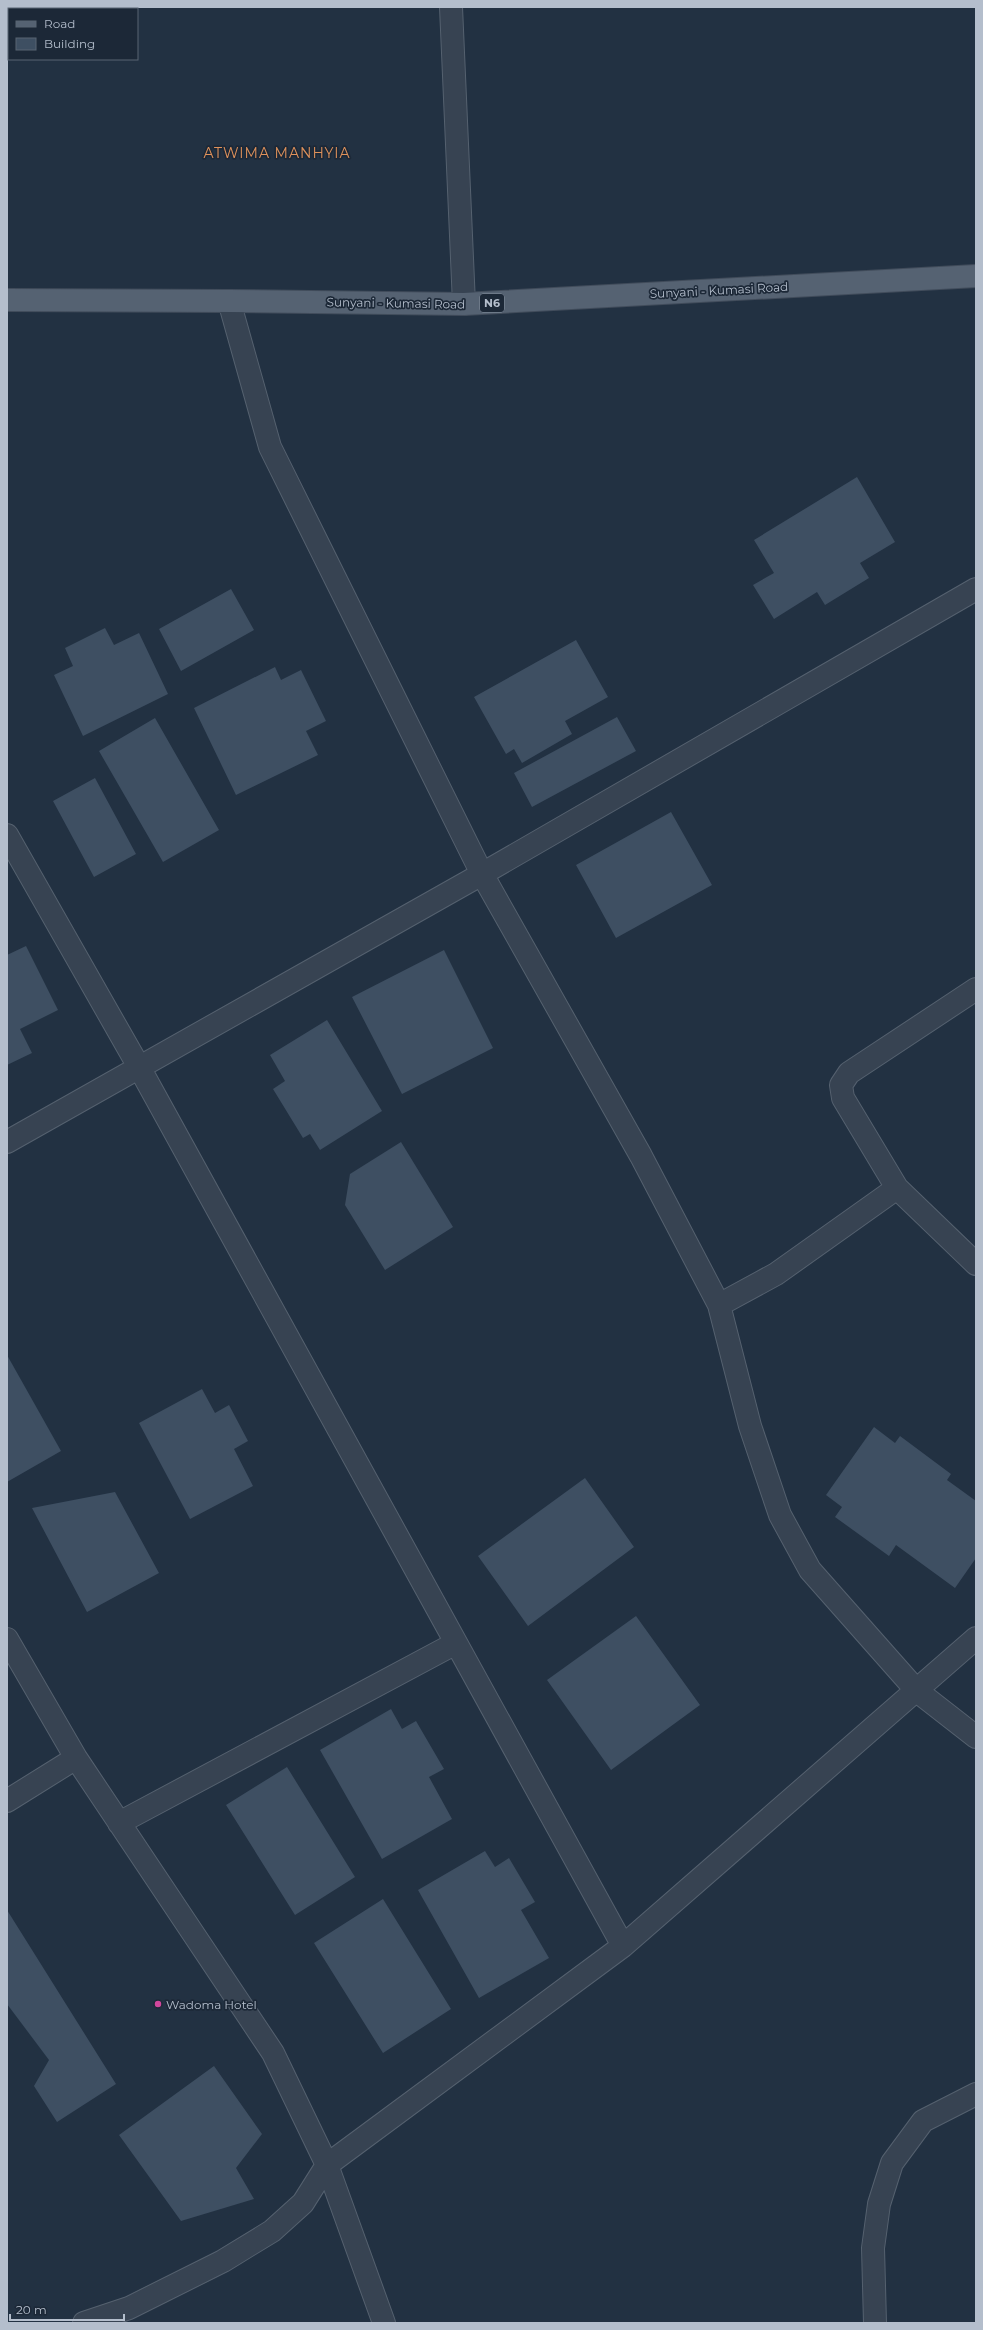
<svg xmlns="http://www.w3.org/2000/svg" width="983" height="2330" viewBox="0 0 983 2330" font-family="Montserrat,sans-serif">
<rect width="100%" height="100%" fill="#223142"/>
<path fill="#3e4f62" d="M 857,477 L 895,542 L 860,563 L 869,578 L 825,605 L 817,592 L 774,619 L 753,585 L 774,573 L 754,540 Z
M 231,589 L 254,630 L 181,671 L 159,629 Z
M 105,628 L 114,645 L 139,633 L 168,694 L 83,736 L 54,675 L 73,666 L 65,648 Z
M 576,640 L 608,697 L 565,721 L 572,734 L 522,763 L 514,749 L 506,754 L 474,697 Z
M 275,667 L 281,680 L 301,670 L 326,721 L 306,731 L 318,755 L 236,795 L 194,708 Z
M 617,717 L 636,751 L 532,807 L 514,773 Z
M 155,718 L 219,830 L 163,862 L 99,751 Z
M 95,778 L 136,854 L 94,877 L 53,801 Z
M 671,812 L 712,885 L 616,938 L 576,865 Z
M 26,946 L 58,1010 L 20,1029 L 32,1053 L 7,1065 L 7,955 Z
M 444,950 L 493,1048 L 402,1094 L 352,997 Z
M 327,1020 L 382,1111 L 320,1150 L 310,1134 L 303,1138 L 273,1089 L 285,1081 L 270,1055 Z
M 401,1142 L 453,1227 L 385,1270 L 345,1205 L 350,1174 Z
M 7,1355 L 61,1451 L 7,1482 Z
M 202,1389 L 215,1413 L 229,1405 L 248,1441 L 234,1449 L 253,1486 L 190,1519 L 139,1423 Z
M 874,1427 L 895,1443 L 900,1436 L 951,1474 L 947,1480 L 976,1501 L 976,1558 L 955,1588 L 896,1545 L 889,1556 L 835,1517 L 842,1507 L 826,1495 Z
M 585,1478 L 634,1547 L 528,1626 L 478,1556 Z
M 115,1492 L 159,1573 L 87,1612 L 32,1508 Z
M 636,1616 L 700,1705 L 611,1770 L 547,1680 Z
M 391,1709 L 402,1729 L 416,1721 L 444,1769 L 429,1777 L 452,1819 L 382,1859 L 320,1750 Z
M 287,1767 L 355,1877 L 295,1915 L 226,1805 Z
M 485,1851 L 495,1867 L 509,1858 L 535,1902 L 521,1910 L 549,1958 L 479,1998 L 418,1890 Z
M 383,1899 L 451,2009 L 383,2053 L 314,1943 Z
M 7,1910 L 116,2084 L 57,2122 L 34,2086 L 49,2060 L 7,2004 Z
M 214,2066 L 262,2134 L 236,2168 L 254,2199 L 181,2221 L 119,2135 Z"/>
<g fill="none" stroke-linecap="round" stroke-linejoin="round">
<g stroke="#55616f" stroke-width="24">
<path id="street" d="M 451,7 L 464,304
M 229,301 L 270,447 L 482,874 L 641,1156 L 719,1305 L 750,1426 L 780,1515 L 810,1570 L 917,1691 L 976,1737
M 7,835 L 139,1067 L 623,1946
M 976,989 L 849,1073 L 841,1085 L 843,1098 L 897,1188 L 976,1264
M 7,1142 L 482,874 L 976,589
M 719,1305 L 776,1274 L 897,1188
M 7,1639 L 76,1758 L 273,2053 L 327,2165 L 384,2323
M 7,1801 L 76,1758
M 119,1823 L 456,1643
M 84,2323 L 129,2308 L 223,2261 L 272,2231 L 303,2203 L 327,2165 L 623,1946 L 976,1638
M 875,2323 L 873,2248 L 879,2204 L 892,2163 L 923,2121 L 976,2094"/>
</g>
<g stroke="#414c5b" stroke-width="24">
<path id="primary" d="M 7,300 L 229,301 L 464,304 L 976,276"/>
</g>
<use href="#street" stroke="#374352" stroke-width="22"/>
<use href="#primary" stroke="#556272" stroke-width="22"/>
</g>
<circle fill="#d1479c" stroke="#1c2837" stroke-width="1.5" cx="158" cy="2004" r="4"/>
<g text-anchor="middle" dominant-baseline="central" stroke-width="3.5" stroke-linejoin="round" paint-order="stroke">
<rect fill="#1c2837" stroke="#86919f" stroke-width="1" x="480" y="294" width="24" height="18" rx="3"/>
<g font-size="11" font-weight="bold" fill="#b4becc">
<text x="492" y="303">N6</text>
</g>
<g font-size="12" fill="#b4becc" stroke="#1c2837">
<text transform="translate(719 290) rotate(-3)">Sunyani - Kumasi Road</text>
<text transform="translate(396 303) rotate(1)">Sunyani - Kumasi Road</text>
</g>
<g font-size="12" fill="#b4becc" stroke="#1c2837" text-anchor="start">
<text x="166" y="2004">Wadoma Hotel</text>
</g>
<g font-size="14" letter-spacing="1" fill="#e0925b" stroke="#1c2837">
<text x="277" y="153">ATWIMA MANHYIA</text>
</g>
</g>
<rect width="983" height="2330" fill="none" stroke="#b4becc" stroke-width="16"/>
<rect x="8" y="8" width="130" height="52" fill="#1c2837" stroke="#596473"/>
<rect x="16" y="21" width="20" height="6" fill="#556272" stroke="#596473"/>
<text x="44" y="28" font-size="12" fill="#b4becc">Road</text>
<rect x="16" y="38" width="20" height="12" fill="#3e4f62" stroke="#596473"/>
<text x="44" y="48" font-size="12" fill="#b4becc">Building</text>
<path d="M10 2314v6h114v-6" fill="none" stroke="#b4becc" stroke-width="2"/>
<text x="16" y="2314" font-size="12" fill="#b4becc" stroke="#1c2837" stroke-width="3" paint-order="stroke">20 m</text>
</svg>
